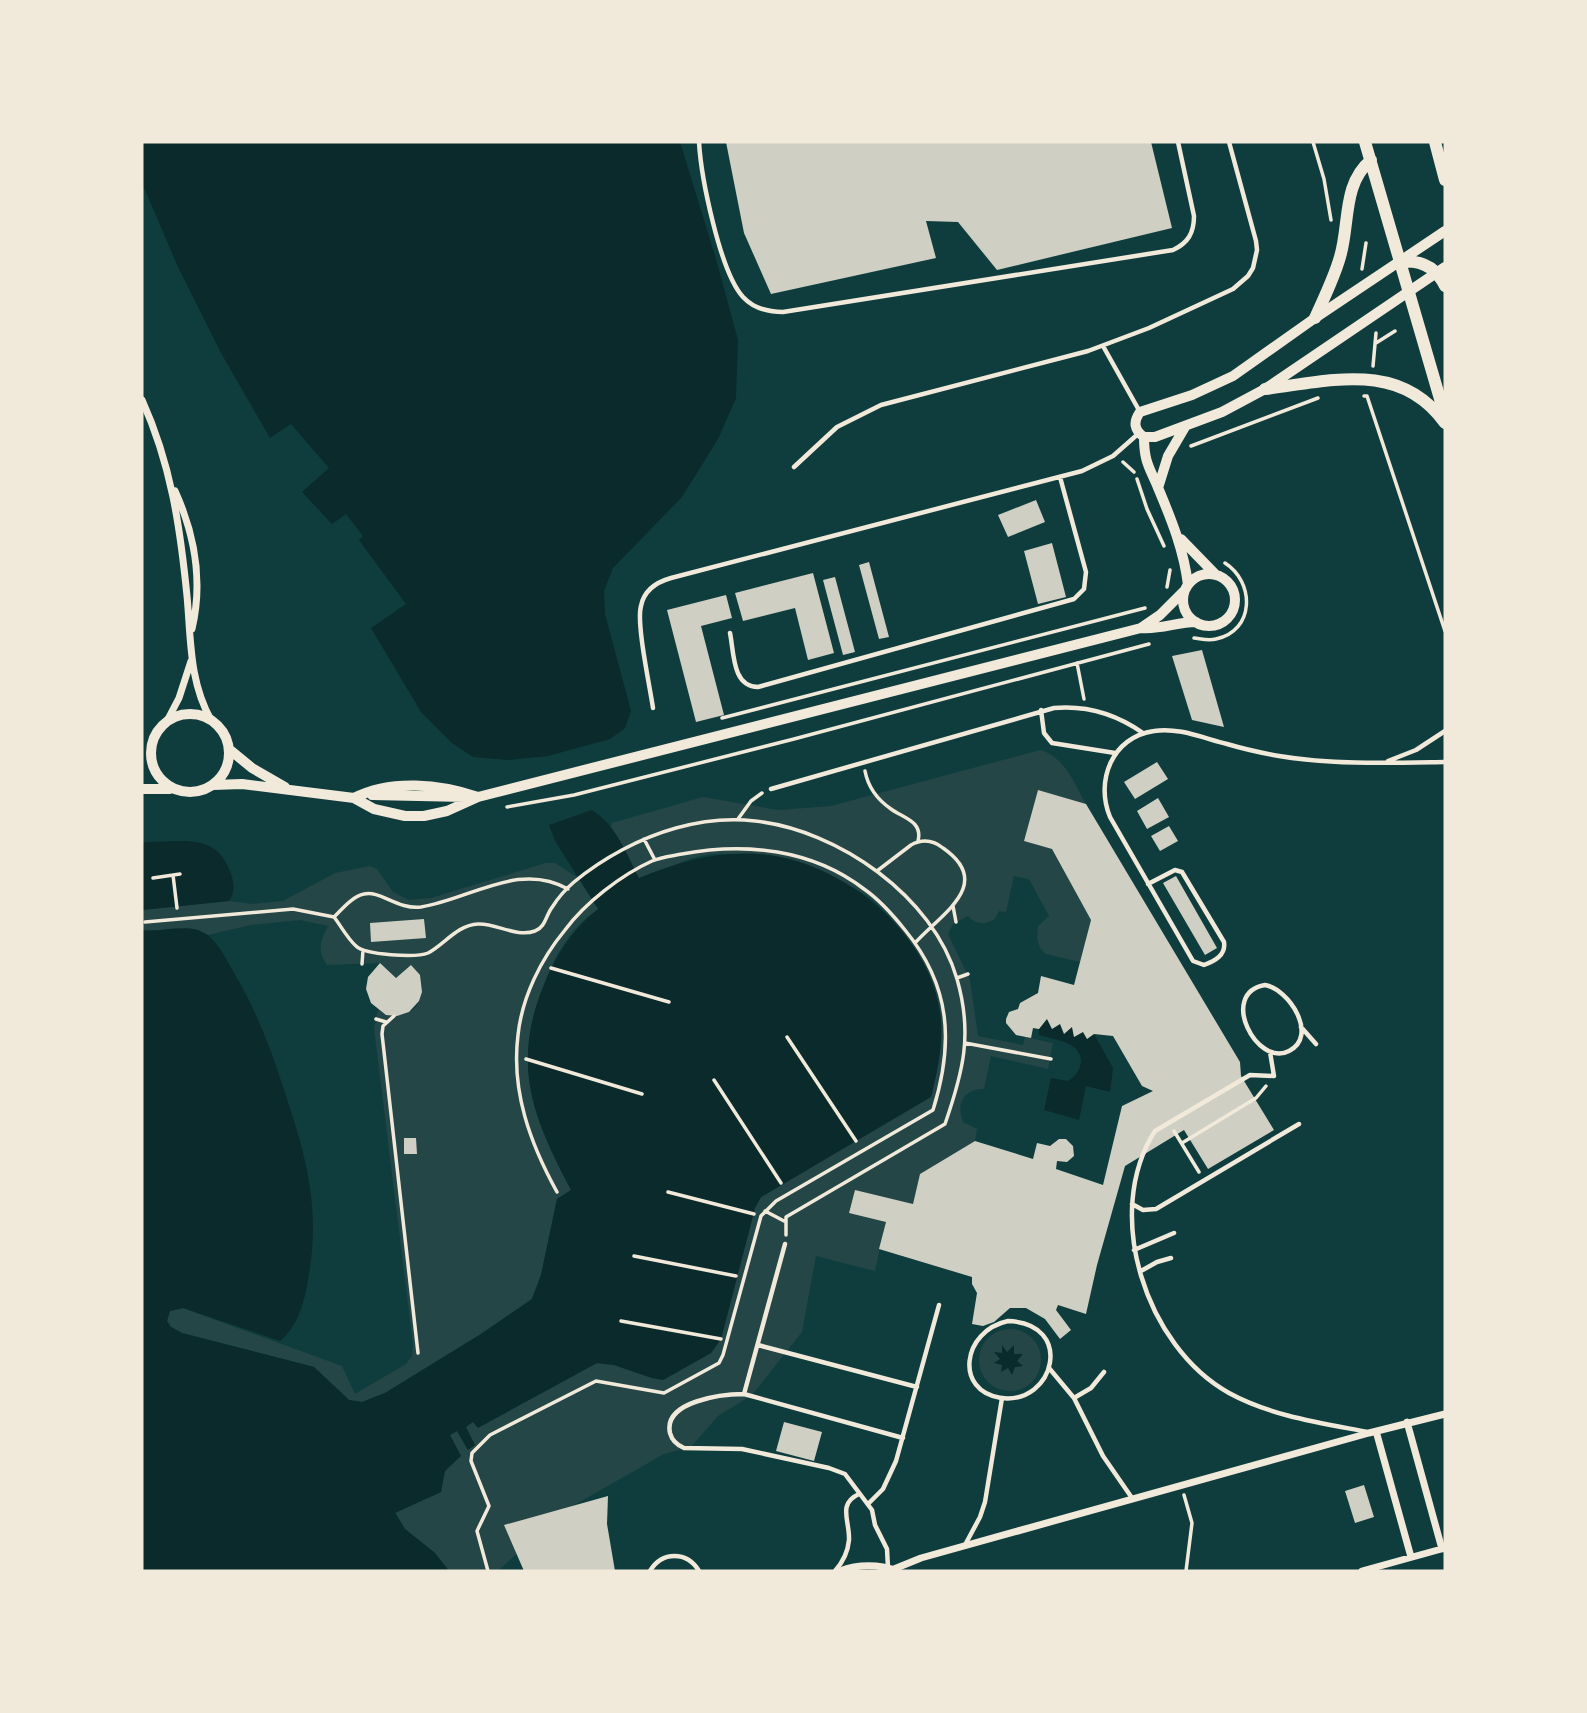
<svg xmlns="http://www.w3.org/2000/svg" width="1587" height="1713" viewBox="0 0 1587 1713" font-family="'Exo 2',sans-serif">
<rect width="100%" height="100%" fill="#0f3d3e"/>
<path fill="#244646" d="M 1040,750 C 1065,757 1074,783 1086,804 L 1038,790 L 1024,841 L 1052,849 L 1091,920 L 1080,962 L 1046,954 L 1040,948 L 1037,938 L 1038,926 L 1049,916 L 1029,879 L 1014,876 L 1006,912 L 999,911 L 995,919 C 984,925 977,925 968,916 L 953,924 L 948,934 L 970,980 L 978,1036 L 1023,1045 L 1025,1037 L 1053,1043 L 1048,1069 L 991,1056 L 984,1089 C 964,1089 956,1103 963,1122 L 977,1129 L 975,1141 L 920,1174 L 913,1204 L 855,1190 L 849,1212 L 886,1220 L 875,1271 L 816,1256 L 802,1332 L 752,1395 L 718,1416 L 691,1447 L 664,1454 L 562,1512 L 498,1571 L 449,1571 L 435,1553 L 405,1529 L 395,1512 L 441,1492 L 450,1435 L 457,1431 L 468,1450 L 465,1427 L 474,1421 L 478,1427 L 597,1363 L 614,1365 L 652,1378 L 663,1380 L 711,1353 L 721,1339 L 755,1208 L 761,1197 L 931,1096 C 938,1070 944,1040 940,1013 C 933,970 895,910 856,889 C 841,881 802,874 784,869 C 767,865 747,856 728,854 C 691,851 661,872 631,891 C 616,901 596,909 582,922 C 565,938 552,963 544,985 C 511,1066 533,1117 572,1190 L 557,1199 L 541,1275 L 532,1299 L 481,1334 L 385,1393 L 362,1402 L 349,1400 L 314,1367 L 182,1333 L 171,1327 L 167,1321 L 170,1311 L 183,1308 L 342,1366 L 355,1394 L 406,1364 L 412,1356 L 413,1344 L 374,1028 L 378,1010 C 412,1028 436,995 411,965 L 396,978 L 380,963 L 327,965 C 317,950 320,942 328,926 L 300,920 L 251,925 L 208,935 L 195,929 L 143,931 L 142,910 L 229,901 L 252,904 L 283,901 L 335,873 L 370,866 L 377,869 L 393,892 L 409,900 L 431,898 L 546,863 L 555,863 L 577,877 L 609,838 L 612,823 L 703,797 L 778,810 L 831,806 Z
M979 1360a31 31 0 1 1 62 0a31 31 0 1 1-62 0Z"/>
<path fill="#0a2a2b" d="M 142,142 L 680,142 L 716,259 L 738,340 L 736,398 L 718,439 L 682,497 L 613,568 L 604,591 L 605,614 L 631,711 L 625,728 L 610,739 L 548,756 L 508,760 L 473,757 L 452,743 L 421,712 L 371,628 L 406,604 L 359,540 L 363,536 L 346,514 L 332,524 L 302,492 L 329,468 L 291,424 L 270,438 L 221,353 L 178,267 L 142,183 Z
M 592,810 C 617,826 626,853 639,878 C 678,862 716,851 759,854 C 838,859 929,930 940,1012 C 944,1040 938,1069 931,1097 L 761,1197 L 755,1208 L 721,1339 L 711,1353 L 663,1380 L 652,1378 L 614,1365 L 597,1363 L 478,1428 L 473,1422 L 466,1427 L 475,1445 L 468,1450 L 457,1431 L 450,1435 L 461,1456 L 445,1471 L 441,1492 L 395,1513 L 405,1529 L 435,1553 L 449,1571 L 142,1571 L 142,930 C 163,933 190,921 209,936 C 223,949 231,969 241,985 C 260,1020 273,1055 285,1093 C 307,1159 321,1210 308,1280 C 304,1303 298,1326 280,1341 L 183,1308 L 170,1311 L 167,1321 L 171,1327 L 182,1333 L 314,1367 L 349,1400 L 362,1402 L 385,1393 L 481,1334 L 532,1299 L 541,1275 L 557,1199 L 571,1190 C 534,1119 511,1067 543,987 C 555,956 572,930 598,909 L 555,841 L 549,825 Z
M 147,842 C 180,842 215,833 229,869 C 234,881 236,890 229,901 L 142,910 L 142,843 Z
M 1047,1019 L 1052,1029 L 1060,1024 L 1072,1027 L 1074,1037 L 1083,1032 L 1087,1039 L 1094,1034 L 1113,1068 L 1110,1092 L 1086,1086 L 1079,1120 L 1044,1110 L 1051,1078 L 1068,1081 C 1082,1073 1087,1055 1071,1045 C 1062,1040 1049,1038 1039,1035 L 1039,1029 Z
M 1002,1345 L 1007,1352 L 1014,1345 L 1014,1354 L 1023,1354 L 1017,1361 L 1023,1366 L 1015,1367 L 1012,1375 L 1008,1368 L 1001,1372 L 1002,1365 L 994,1363 L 1000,1359 L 994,1352 L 1002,1353 Z"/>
<path fill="#cfcfc3" d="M 726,142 L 1151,142 L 1172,228 L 997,270 L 958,222 L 926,221 L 936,258 L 771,294 L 744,233 Z
M 1036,500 L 1045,522 L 1008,537 L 998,515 Z
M 1052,543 L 1066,597 L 1038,604 L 1024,551 Z
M 869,562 L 889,637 L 879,639 L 859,565 Z
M 813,573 L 834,653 L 808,660 L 795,608 L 743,621 L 735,593 Z
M 835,577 L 855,652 L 843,655 L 823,580 Z
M 726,595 L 732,618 L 701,626 L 724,715 L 696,722 L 667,610 Z
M 1202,650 L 1224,727 L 1192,720 L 1172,656 Z
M 1157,762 L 1168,779 L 1135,799 L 1124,782 Z
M 1038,790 L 1086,804 L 1240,1062 L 1241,1076 L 1274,1130 L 1208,1169 L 1184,1130 L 1125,1166 L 1097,1265 L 1086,1314 L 1058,1305 L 1056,1310 L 1071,1330 L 1060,1339 L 1045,1319 L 1026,1308 L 1010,1308 L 994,1322 L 983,1326 L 972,1324 L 977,1293 L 972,1284 L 972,1277 L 879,1249 L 886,1222 L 849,1213 L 855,1190 L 913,1204 L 920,1174 L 975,1141 L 1033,1159 L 1037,1143 L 1050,1146 L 1059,1139 L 1066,1139 L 1073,1146 L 1074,1156 L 1067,1162 L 1057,1161 L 1056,1169 L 1103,1185 L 1122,1106 L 1153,1091 L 1142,1086 L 1113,1036 L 1094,1034 L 1087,1039 L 1083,1032 L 1074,1037 L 1072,1027 L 1064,1034 L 1060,1024 L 1052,1029 L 1047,1019 L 1039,1029 L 1033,1028 L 1031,1038 L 1016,1035 L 1006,1023 L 1006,1019 L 1009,1012 L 1018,1009 L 1020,1003 L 1038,993 L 1041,976 L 1074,985 L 1091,920 L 1052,849 L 1024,841 Z
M 1158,798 L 1169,817 L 1147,829 L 1137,811 Z
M 1169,826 L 1178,841 L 1160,851 L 1151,836 Z
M 1176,876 L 1217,948 L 1205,955 L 1163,883 Z
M 424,919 L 426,938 L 371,942 L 370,923 Z
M 380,963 L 396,978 L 411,965 L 420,975 L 422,992 L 419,1001 L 409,1012 L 397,1016 L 386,1015 L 371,1003 L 366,989 L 368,977 Z
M 404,1138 L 416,1138 L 417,1154 L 404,1154 Z
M 784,1422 L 822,1432 L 814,1461 L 776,1451 Z
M 1364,1485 L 1374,1517 L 1355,1523 L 1345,1491 Z
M 608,1496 L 607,1524 L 615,1571 L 524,1571 L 504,1525 Z"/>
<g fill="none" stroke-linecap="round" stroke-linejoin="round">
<path stroke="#f1e9da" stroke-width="3.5" d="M 1313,142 L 1324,179 L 1331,220
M 1362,269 L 1366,243
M 1376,343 L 1395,331
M 1373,366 L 1376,333
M 1364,396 L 1367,396 L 1445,631
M 1191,446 L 1318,398
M 1123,462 L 1134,472
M 1137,479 L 1147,509 L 1164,546
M 1167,587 L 1170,570
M 1194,638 C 1202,639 1209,641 1216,639 C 1255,631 1255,582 1225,563
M 1077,663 L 1084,699
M 722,718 L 1145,608
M 865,771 C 868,787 878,800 891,809 C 903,818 923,821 918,841
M 507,807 L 574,795 L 794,739 L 1149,644
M 738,819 L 751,801 L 762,793
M 644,839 L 655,860
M 877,871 L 911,845 C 922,839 933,840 943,848 C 995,884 941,914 915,943
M 173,875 L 177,908
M 153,878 L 180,874
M 953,906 L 956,922
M 334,917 C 342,909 353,896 364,894 C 380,890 398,910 421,907 C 471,899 519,861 568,889
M 145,922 L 293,909 L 334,917 C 341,926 347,938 356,946 C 365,955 416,958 428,953 C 445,944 457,925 478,924 C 496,923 517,938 535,931 C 546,927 546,914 553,906 C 558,898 567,888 574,882 C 603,858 640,838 676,828 C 701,821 730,818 755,821 C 838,830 933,896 957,979 C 973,1034 963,1072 945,1124 L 786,1217 L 786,1235
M 362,964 L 363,950
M 551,968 L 669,1002
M 957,978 L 968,974
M 394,1016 L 383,1026 L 382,1034 L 418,1353
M 376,1019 L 386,1022
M 787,1037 L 856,1141
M 965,1043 L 1051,1059
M 526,1059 L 642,1094
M 714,1080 L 781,1183
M 1174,1131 L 1199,1172
M 1182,1143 L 1256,1098 L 1266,1086
M 668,1192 L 754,1214
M 765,1211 L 784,1221
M 634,1256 L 736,1276
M 621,1321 L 721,1339
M 1184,1495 L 1192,1523 L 1186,1571
M 488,1571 L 477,1531 L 489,1506 L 471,1461 L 472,1453 L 490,1435 L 596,1381 L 664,1393 L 719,1363 L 723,1355 L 761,1216 L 776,1201 L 933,1110 C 954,1043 951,986 905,930 C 893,915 880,900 864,889 C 812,849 745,842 682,854 C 672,856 661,857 652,861 C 621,875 585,903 565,930 C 541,959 522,997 518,1035 C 511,1091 530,1143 557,1192"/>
<path stroke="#f1e9da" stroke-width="4.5" d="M 699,142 C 701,177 720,272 743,297 C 754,309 768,312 783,312 L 1173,250 C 1188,243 1194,233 1194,216 L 1178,142
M 1103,346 L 1140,412
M 794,467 L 837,427 L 881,405 L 1088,351 L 1149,328 L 1233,289 L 1248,276 L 1253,268 L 1257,250 L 1256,241 L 1229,142
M 730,633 C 734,652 732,687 758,687 L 1074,599 L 1084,589 L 1086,572 L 1060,477
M 653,708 C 650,687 636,623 641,606 C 644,590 657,582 671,578 L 1082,471 L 1113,456 L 1138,434
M 1041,710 L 1044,733 L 1052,743 L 1115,753
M 1388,761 L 1416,750 L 1445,731
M 771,789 L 1054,708 C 1088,705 1116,714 1143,733
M 1148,884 L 1175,870 L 1182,872 L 1224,942 C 1226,955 1215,961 1204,965 L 1193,961 L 1110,817 C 1095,781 1112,737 1154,731 C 1178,727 1203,738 1227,744 C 1244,749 1262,753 1279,756 C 1334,765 1390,763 1445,762
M 1265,985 C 1289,989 1319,1036 1289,1051 C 1257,1068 1218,993 1265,985 Z
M 1301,1027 L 1316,1044
M 1270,1052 L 1274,1076 L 1250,1075 L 1155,1131 C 1102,1213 1146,1347 1229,1393 C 1271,1416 1321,1423 1368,1432
M 1132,1204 L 1143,1210 L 1156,1209 L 1299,1124
M 1134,1250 L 1174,1233
M 1141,1271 L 1157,1262 L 1171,1258
M 1008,1321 C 1075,1323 1055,1405 1001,1398 C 954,1391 962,1331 1008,1321 Z
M 758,1345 L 917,1387
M 1049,1368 L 1074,1398 L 1103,1456 L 1132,1498
M 744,1394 L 785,1244
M 1074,1398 L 1091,1388 L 1104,1372
M 869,1503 L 883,1489 L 896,1461 L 939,1305
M 965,1545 L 980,1517 L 985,1502 L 1002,1398
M 888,1568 L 887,1549 L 875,1525 L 872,1510 L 845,1474 L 829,1468 L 742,1449 L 684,1448 C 677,1445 672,1441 670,1433 C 663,1401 723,1394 744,1394 L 903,1438
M 650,1571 C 662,1551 687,1551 699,1571
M 835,1571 C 843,1562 848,1551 849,1540 C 850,1521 837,1504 859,1494"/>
<path stroke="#f1e9da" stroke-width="7" d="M 142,400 C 171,464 180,526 187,596 C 191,639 189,681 211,720
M 175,491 C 195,535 203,582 192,629
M 167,721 L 179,698 L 191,661
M 1407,1422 L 1442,1549
M 1376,1431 L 1411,1557
M 894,1569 L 921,1558 L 1369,1433 L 1445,1414
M 840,1571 C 858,1564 879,1564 897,1571
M 1362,1571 L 1445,1548"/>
<path stroke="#f1e9da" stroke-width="10" d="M 1445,231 L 1315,318 L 1233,376 L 1192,395 L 1140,412 C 1133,422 1134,430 1144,437 L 1155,437 L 1222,412 L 1265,389 L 1445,267
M 1144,437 C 1144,463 1150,468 1159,490 C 1172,521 1184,551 1188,585
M 1158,488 L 1168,456 L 1185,427
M 1181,539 L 1216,575
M1183 600a26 26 0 1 1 52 0a26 26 0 1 1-52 0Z
M 1141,628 L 1160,615 L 1183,592
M151 753a39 39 0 1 1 78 0a39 39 0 1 1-78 0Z
M 229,749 L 252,768 L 285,787
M 213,785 L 242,784 L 354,798 L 374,809 L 405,816 L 424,816 L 447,811 L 478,797 L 1141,628 C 1160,630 1177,622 1196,622
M 142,789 L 170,789
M 372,795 L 465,797
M 354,798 C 391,779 440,784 478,797"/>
<path stroke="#f1e9da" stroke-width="12" d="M 1365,142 L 1445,416
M 1435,142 L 1445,180
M 1399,262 C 1421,259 1436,267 1445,286
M 1315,318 C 1324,298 1334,278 1340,257 C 1350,224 1342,184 1371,160
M 1265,389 C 1330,381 1400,360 1445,423"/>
</g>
<rect width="1587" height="1713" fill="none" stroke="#f1e9da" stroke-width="287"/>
</svg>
